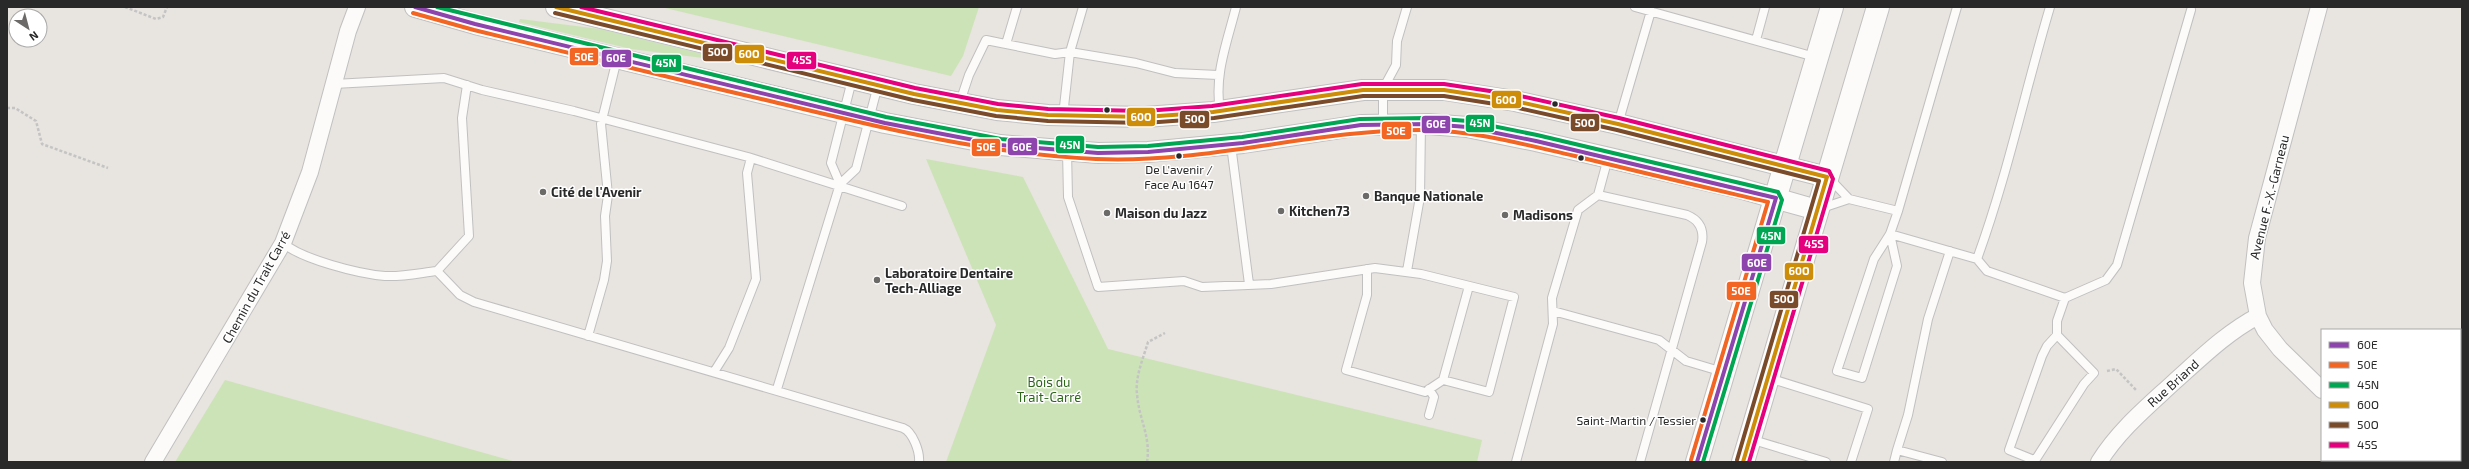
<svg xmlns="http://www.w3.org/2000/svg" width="2469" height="469" viewBox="0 0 2469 469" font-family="'Exo 2',sans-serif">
<rect width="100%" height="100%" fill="#e8e4df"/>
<path fill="#cce3b7" d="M 661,7 L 979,7 L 963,56 L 951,76 Z
M 520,19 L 600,29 L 711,56 L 711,59 L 631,49 L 519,22 Z
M 926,159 L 1023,177 L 1108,349 L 1482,440 L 1477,462 L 946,462 L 996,325 Z
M 225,380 L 516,462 L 175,462 Z"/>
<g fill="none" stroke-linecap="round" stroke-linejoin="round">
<g stroke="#c1c0c0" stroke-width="10">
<path id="service" d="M 1635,7 L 1815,57
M 1756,40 L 1765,7
M 1006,44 L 1017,7
M 852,80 L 831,163 L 840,184 L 856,169 L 878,85
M 334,84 L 444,78 L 482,90 L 574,111 L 748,157 L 902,206
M 960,102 L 969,75 L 986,40 L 1055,54 L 1070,52 L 1136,63 L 1175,73 L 1218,75
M 1220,111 C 1214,74 1227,43 1236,7
M 1063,116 L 1070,52 L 1083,7
M 1383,124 L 1383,89 L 1396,65 L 1397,41 L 1407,7
M 1618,124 L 1651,11
M 1231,145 L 1249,284
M 1067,151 L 1068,197 L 1098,287 L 1184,281 L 1202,287 L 1271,284 L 1375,268 L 1421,274 L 1514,297 L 1489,392 L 1443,380
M 1829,178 L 1849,199
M 1598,195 L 1687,215 C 1699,220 1704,229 1702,242 L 1640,462
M 1822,208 L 1849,199 L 1898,211
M 1890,234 L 1897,266 L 1862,378 L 1837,371 L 1874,259 L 1890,234 L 1898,211 L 1957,7
M 1890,234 L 1977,259 L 1987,271 L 2065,298 L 2106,280 L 2117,265 L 2191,10
M 283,243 C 301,259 359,274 385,276 C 402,277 420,273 437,271 L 469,236 L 462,118 L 467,85
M 1977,259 C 2007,177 2025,91 2050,7
M 1367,269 L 1367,295 L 1346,370 L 1425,392 L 1443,380 L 1469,286
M 437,271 L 460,295 L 474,302 L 903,428 C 913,432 920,452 919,462
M 1407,271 L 1420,197 L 1421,123
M 1553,311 L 1659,340 L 1686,361 L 1723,372
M 588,336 L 604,280 L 607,261 L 605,216 L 608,195 L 601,124 L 617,59
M 714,372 L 729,348 L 756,279 L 747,173 L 751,158
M 1769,378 L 1868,409 L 1851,462
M 777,389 L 840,184
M 1429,389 L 1434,397 L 1429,415
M 1750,439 L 1826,462
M 2034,460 L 2009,450 L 2042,356 L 2047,346 L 2057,335
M 1516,462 L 1553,324 L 1552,298 L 1578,210 L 1598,195 L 1608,158
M 1894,462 L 1897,450
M 1942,462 L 1897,450 L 1908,415 L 1928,319 L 1950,251
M 2034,462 L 2084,384 L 2094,373 L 2057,335 L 2057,321 L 2065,298"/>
</g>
<g stroke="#c1c0c0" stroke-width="18">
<path id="minor" d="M 2319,7 L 2257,238 L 2252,283 L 2258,316 L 2265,330 L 2280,349 L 2322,390
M 2393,460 L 2395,462
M 153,462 L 283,243 L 310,172 L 348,31 L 357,7
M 2099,462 C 2119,430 2147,407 2174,382 C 2201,358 2226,333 2258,316"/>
</g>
<g stroke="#c1c0c0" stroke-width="22">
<path id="tertiary" d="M 415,7 L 475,24 L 885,123 L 1000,145 L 1098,153 L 1148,152 L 1243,143 L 1361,125 L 1428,124 L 1467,127 L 1536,141 L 1739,188 L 1817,210
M 556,7 L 914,94 L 997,110 L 1048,115 L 1145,117 L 1213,112 L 1363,90 L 1444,90 L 1515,101 L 1618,124 L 1827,177"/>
</g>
<g stroke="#c1c0c0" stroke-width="24">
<path id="secondary" d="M 1697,462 L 1832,7
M 1743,462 L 1878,7"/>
</g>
<path stroke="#c4c4c4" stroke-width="2.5" stroke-dasharray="3 2" stroke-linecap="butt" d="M 125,7 L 156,19 L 163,17 L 167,7
M 7,108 L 15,108 L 36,121 L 42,144 L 108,168
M 2107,371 L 2116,369 L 2137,391
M 1147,462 C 1151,436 1139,420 1137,394 C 1135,377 1143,359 1148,342 L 1165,333"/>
<use href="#service" stroke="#fcfbfa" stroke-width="8"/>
<use href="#minor" stroke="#fcfbfa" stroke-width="16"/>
<use href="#tertiary" stroke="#fcfbfa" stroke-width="20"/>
<use href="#secondary" stroke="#fcfbfa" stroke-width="22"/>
<g stroke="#fff" stroke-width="7">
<path id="bus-1" d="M 415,7 L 475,24 L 885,123 L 1000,145 L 1098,153 L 1148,152 L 1243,143 L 1361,125 L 1428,124 L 1467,127 L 1536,141 L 1776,198 L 1697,462"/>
</g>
<g stroke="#fff" stroke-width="7">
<path id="bus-2" d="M 413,13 L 474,30 C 572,54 671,78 770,101 C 878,127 985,154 1096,159 C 1207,164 1315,129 1425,130 C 1476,131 1526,145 1575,156 C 1639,172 1704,187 1768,202 L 1691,460"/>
</g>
<g stroke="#fff" stroke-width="7">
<path id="bus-3" d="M 437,7 L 886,117 L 1001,139 L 1098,147 L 1148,146 L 1242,137 L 1360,119 L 1428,118 L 1468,121 L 1537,135 L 1778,192 L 1782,200 L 1703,462"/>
</g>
<g stroke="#fff" stroke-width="7">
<path id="bus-4" d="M 556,7 L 914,94 L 997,110 L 1048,115 L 1145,117 L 1213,112 L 1363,90 L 1444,90 L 1515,101 L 1618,124 L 1827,177 L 1743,462"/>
</g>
<g stroke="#fff" stroke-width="7">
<path id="bus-5" d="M 555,13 L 913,100 L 996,116 L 1048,121 L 1145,123 L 1214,118 L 1363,96 L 1444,96 L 1514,107 L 1617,130 L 1819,181 L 1737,460"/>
</g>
<g stroke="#fff" stroke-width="7">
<path id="bus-6" d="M 581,7 L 915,88 L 998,104 L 1048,109 L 1145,111 L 1212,106 L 1362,84 L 1444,84 L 1516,95 L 1619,118 L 1829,171 L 1833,179 L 1749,462"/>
</g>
<use href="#bus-1" stroke="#8e44ad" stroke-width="4"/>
<use href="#bus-2" stroke="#f26522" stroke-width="4"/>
<use href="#bus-3" stroke="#00a651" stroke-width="4"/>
<use href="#bus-4" stroke="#ce8d08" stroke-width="4"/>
<use href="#bus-5" stroke="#7a4b2a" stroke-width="4"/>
<use href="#bus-6" stroke="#e5007d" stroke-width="4"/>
</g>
<g fill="#292929" stroke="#fff" stroke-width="1.5">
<circle cx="1555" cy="104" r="3.5"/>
<circle cx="1107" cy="110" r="3.5"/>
<circle cx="1179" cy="156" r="3.5"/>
<circle cx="1581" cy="158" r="3.5"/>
<circle cx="1703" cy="420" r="3.5"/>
</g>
<g fill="#6c6a69" stroke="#fff" stroke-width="1.5">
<circle cx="543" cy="192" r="4"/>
<circle cx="1366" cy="196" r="4"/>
<circle cx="1281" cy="211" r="4"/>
<circle cx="1107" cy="213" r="4"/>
<circle cx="1505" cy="215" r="4"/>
<circle cx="877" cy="280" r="4"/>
</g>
<g text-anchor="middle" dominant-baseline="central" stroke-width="3" stroke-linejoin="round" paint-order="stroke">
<g font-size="12" fill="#292929" stroke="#fff">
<text x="1179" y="169">De L'avenir /<tspan x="1179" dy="15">Face Au 1647</tspan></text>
<text x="1696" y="420" text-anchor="end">Saint-Martin / Tessier</text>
</g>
<g font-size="13" font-weight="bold" fill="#292929" stroke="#fff" text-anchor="start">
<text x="551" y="192">Cité de l'Avenir</text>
<text x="1374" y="196">Banque Nationale</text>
<text x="1289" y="211">Kitchen73</text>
<text x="1115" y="213">Maison du Jazz</text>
<text x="1513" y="215">Madisons</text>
<text x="885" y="273">Laboratoire Dentaire<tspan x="885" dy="15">Tech-Alliage</tspan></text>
</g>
<g font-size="13" fill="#292929" stroke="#fff">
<text transform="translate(2269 197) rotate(-76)">Avenue F.-X.-Garneau</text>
<text transform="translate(256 287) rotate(-61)">Chemin du Trait Carré</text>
<text transform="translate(2173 383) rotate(-42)">Rue Briand</text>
</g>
<g font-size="13" fill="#2d661a" stroke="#fff">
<text x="1049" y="382">Bois du<tspan x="1049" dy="15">Trait-Carré</tspan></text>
</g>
</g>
<g stroke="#fff" stroke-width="1.5">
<rect x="702" y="43" width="31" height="19" rx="4" fill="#7a4b2a"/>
<rect x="734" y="44" width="31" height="20" rx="4" fill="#ce8d08"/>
<rect x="569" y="47" width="30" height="19" rx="4" fill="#f26522"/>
<rect x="601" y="49" width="31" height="19" rx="4" fill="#8e44ad"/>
<rect x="786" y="51" width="31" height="19" rx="4" fill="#e5007d"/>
<rect x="651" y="54" width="31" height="19" rx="4" fill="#00a651"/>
<rect x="1491" y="90" width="31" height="19" rx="4" fill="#ce8d08"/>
<rect x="1126" y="107" width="30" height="20" rx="4" fill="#ce8d08"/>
<rect x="1179" y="110" width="31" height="19" rx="4" fill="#7a4b2a"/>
<rect x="1570" y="113" width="30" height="19" rx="4" fill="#7a4b2a"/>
<rect x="1465" y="114" width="30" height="19" rx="4" fill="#00a651"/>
<rect x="1421" y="115" width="30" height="19" rx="4" fill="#8e44ad"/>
<rect x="1381" y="121" width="31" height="19" rx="4" fill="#f26522"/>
<rect x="1055" y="135" width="30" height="19" rx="4" fill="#00a651"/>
<rect x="1007" y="137" width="31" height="19" rx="4" fill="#8e44ad"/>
<rect x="971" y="138" width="30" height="19" rx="4" fill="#f26522"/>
<rect x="1756" y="226" width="30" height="19" rx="4" fill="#00a651"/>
<rect x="1798" y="235" width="31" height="19" rx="4" fill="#e5007d"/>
<rect x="1741" y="253" width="31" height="19" rx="4" fill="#8e44ad"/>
<rect x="1784" y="262" width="30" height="19" rx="4" fill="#ce8d08"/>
<rect x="1726" y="281" width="31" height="20" rx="4" fill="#f26522"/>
<rect x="1769" y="290" width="30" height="19" rx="4" fill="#7a4b2a"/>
</g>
<g font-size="11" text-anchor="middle" font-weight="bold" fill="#fff">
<text x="718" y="56">50O</text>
<text x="749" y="58">60O</text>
<text x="584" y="61">50E</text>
<text x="616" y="62">60E</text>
<text x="802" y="64">45S</text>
<text x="666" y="67">45N</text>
<text x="1506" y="104">60O</text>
<text x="1141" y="121">60O</text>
<text x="1195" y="123">50O</text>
<text x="1585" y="127">50O</text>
<text x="1480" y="127">45N</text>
<text x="1436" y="128">60E</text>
<text x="1396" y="135">50E</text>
<text x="1070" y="149">45N</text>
<text x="1022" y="151">60E</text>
<text x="986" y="151">50E</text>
<text x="1771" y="240">45N</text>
<text x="1814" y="248">45S</text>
<text x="1757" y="267">60E</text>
<text x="1799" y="275">60O</text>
<text x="1741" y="295">50E</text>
<text x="1784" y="303">50O</text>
</g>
<rect width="2469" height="469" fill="none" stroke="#292929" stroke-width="16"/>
<rect x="2321" y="329" width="140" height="132" fill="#ffffff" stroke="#a9a9a9"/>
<rect x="2329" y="342" width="20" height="6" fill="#8e44ad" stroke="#a9a9a9"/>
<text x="2357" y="349" font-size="12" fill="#292929">60E</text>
<rect x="2329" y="362" width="20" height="6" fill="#f26522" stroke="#a9a9a9"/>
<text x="2357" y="369" font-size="12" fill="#292929">50E</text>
<rect x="2329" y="382" width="20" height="6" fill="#00a651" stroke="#a9a9a9"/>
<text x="2357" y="389" font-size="12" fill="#292929">45N</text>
<rect x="2329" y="402" width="20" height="6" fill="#ce8d08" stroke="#a9a9a9"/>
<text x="2357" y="409" font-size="12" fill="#292929">60O</text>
<rect x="2329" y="422" width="20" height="6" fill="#7a4b2a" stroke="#a9a9a9"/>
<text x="2357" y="429" font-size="12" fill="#292929">50O</text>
<rect x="2329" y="442" width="20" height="6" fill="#e5007d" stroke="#a9a9a9"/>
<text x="2357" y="449" font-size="12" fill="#292929">45S</text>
<g transform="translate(28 28) rotate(144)"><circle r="19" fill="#ffffff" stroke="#a9a9a9"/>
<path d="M0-3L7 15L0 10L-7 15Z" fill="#6c6a69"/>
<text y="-6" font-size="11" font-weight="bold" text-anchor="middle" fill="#292929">N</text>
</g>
</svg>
